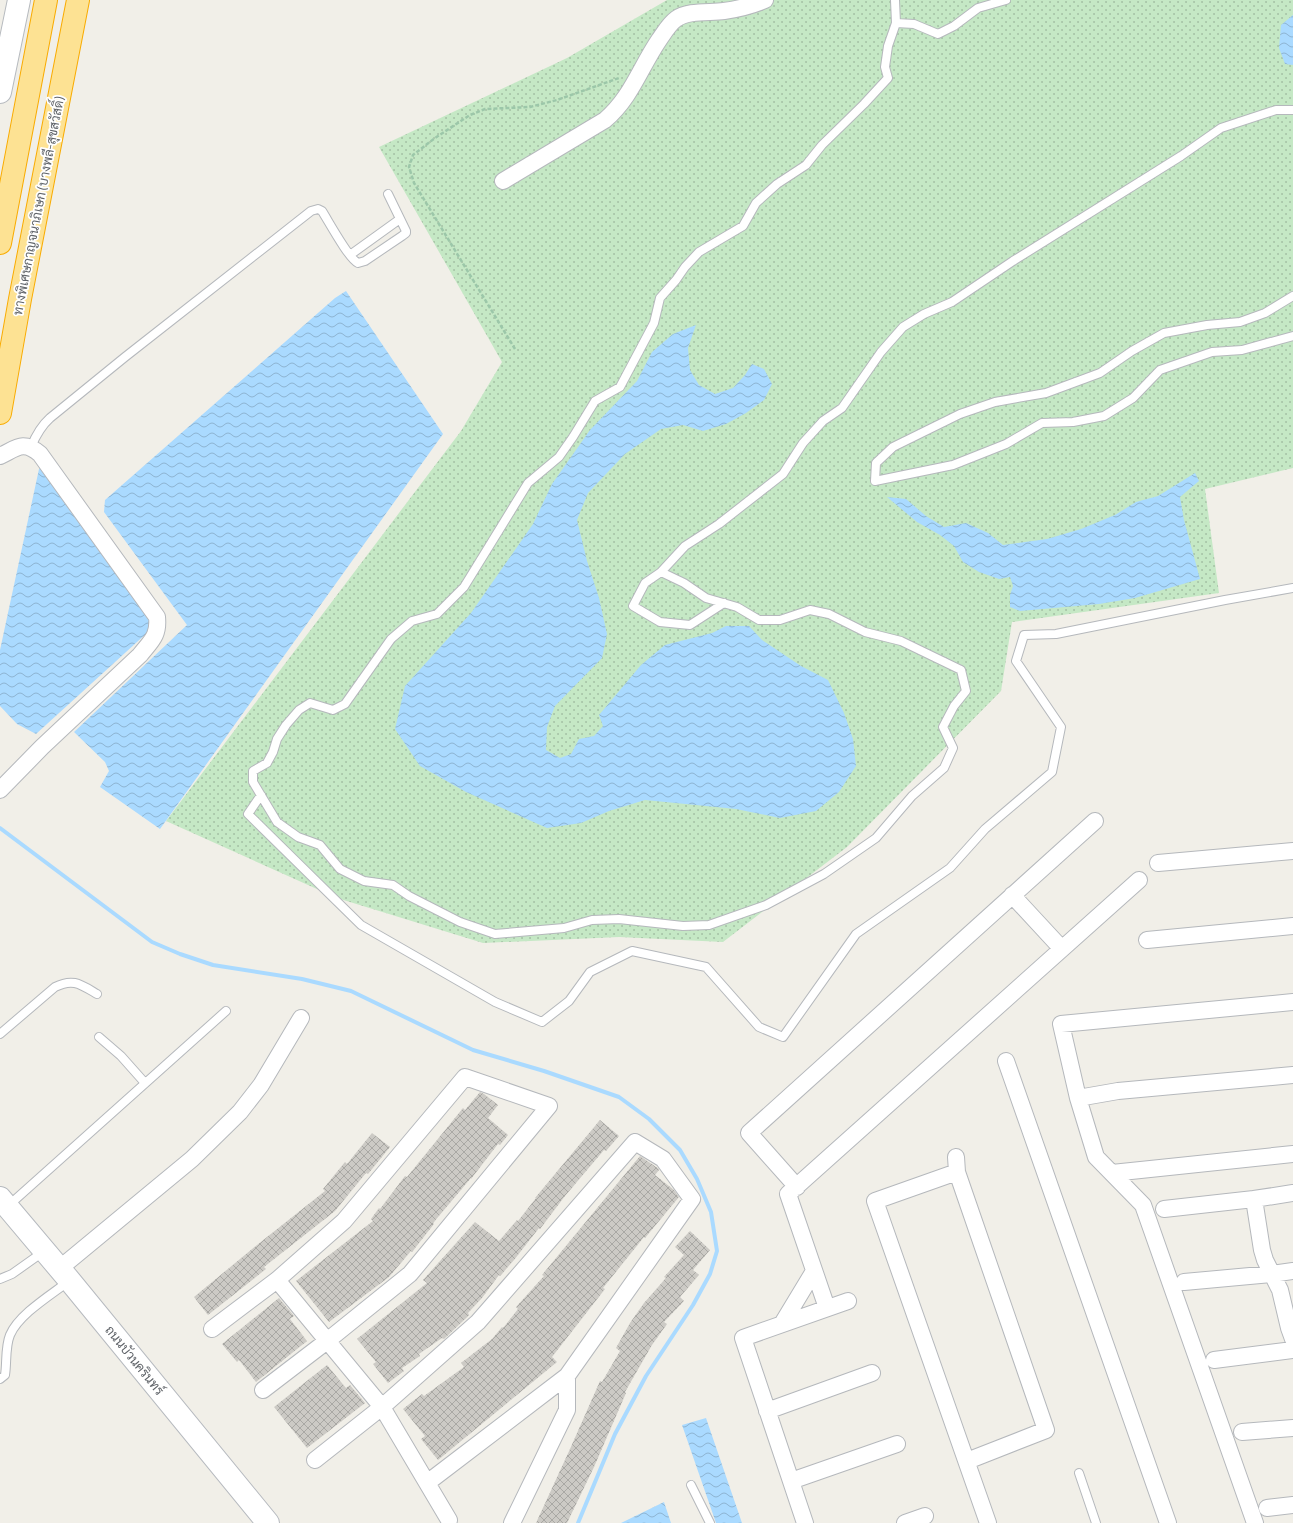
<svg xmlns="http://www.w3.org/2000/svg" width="1293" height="1523" viewBox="0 0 1293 1523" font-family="Barlow,Sarabun,sans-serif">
<defs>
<pattern id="grass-dots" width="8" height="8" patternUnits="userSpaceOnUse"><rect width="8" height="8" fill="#c5e8c5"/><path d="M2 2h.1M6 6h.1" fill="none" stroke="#a3c0a4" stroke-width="1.8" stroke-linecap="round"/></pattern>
<pattern id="water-waves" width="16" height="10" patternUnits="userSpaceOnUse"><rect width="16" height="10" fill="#aadaff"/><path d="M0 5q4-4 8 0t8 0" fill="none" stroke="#8eb4d2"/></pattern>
<pattern id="building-cross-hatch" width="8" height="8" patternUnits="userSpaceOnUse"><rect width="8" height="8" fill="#cccac5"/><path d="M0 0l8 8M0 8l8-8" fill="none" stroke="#a9a8a4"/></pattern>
</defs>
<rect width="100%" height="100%" fill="#f1efe8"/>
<path fill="url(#grass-dots)" d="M 667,0 L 1293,0 L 1293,468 L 1205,489 L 1219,593 L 1012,622 L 1001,691 L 847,847 L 723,942 L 619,937 L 483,943 L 337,898 L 166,821 L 461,431 L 502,362 L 379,147 L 567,58 Z"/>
<path fill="url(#water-waves)" d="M 1293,15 L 1293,65 L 1285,64 L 1279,48 L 1281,25 Z
M 346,291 L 443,434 L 160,829 L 100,787 L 109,771 L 105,762 L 74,732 L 187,625 L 104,512 L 105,500 L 335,298 Z
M 696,325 L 688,348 L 690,370 L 699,385 L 715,394 L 733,388 L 745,375 L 752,364 L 764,369 L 772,384 L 764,400 L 746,413 L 726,424 L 703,431 L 683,425 L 661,429 L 625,454 L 588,493 L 577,520 L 587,561 L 599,598 L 607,634 L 602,658 L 555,706 L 547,727 L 546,750 L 560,758 L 571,754 L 579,739 L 594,736 L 603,726 L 599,715 L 641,665 L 665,645 L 712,633 L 726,626 L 749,626 L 762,640 L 801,666 L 828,680 L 844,713 L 853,739 L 856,766 L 839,792 L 816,811 L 780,818 L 736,809 L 645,800 L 609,811 L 581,823 L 547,828 L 466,792 L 420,766 L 395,729 L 405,686 L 471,613 L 533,524 L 552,484 L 590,430 L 637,381 L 652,352 L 673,334 Z
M 42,464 L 150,615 L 148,632 L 36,734 L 17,724 L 0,706 L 0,650 L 39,469 Z
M 1195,473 L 1199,481 L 1180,497 L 1184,520 L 1200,579 L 1135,598 L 1099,604 L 1020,611 L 1010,607 L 1010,595 L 1013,586 L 1010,577 L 999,579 L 979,572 L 963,562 L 954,546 L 940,535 L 917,522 L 887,497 L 906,499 L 926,516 L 944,527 L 966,523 L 988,533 L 1003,545 L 1047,539 L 1081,529 L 1115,515 L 1136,502 L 1158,496 Z
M 706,1418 L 742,1523 L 716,1523 L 682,1425 Z
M 664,1502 L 671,1523 L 621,1523 Z"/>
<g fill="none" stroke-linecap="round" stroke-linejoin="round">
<path stroke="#aadaff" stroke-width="4" d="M 0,828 L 152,942 L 180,954 L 213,965 L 302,979 L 351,991 L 473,1050 L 544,1071 L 619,1097 L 649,1119 L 680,1150 L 697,1179 L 711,1212 L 717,1251 L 710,1274 L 693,1305 L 646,1376 L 615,1434 L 578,1523"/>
</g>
<path fill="url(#building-cross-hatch)" d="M 480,1092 L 484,1094 L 498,1105 L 488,1118 L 508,1135 L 500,1145 L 498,1144 L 471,1179 L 471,1178 L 433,1223 L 434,1224 L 412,1252 L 411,1251 L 389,1277 L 329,1322 L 296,1281 L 373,1221 L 371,1219 L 379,1208 L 380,1209 L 405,1176 L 407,1177 L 463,1108 L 465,1110 Z
M 600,1120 L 619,1136 L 606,1151 L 604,1150 L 565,1196 L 540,1229 L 539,1228 L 514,1260 L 500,1276 L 499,1275 L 482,1298 L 468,1313 L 469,1315 L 444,1339 L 442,1338 L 419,1354 L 420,1356 L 402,1368 L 404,1371 L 388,1383 L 373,1364 L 376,1362 L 357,1339 L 427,1283 L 423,1280 L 475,1222 L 499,1241 L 517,1220 L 518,1221 L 536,1198 L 535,1198 Z
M 372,1133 L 390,1147 L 368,1174 L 366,1173 L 335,1211 L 264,1267 L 266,1269 L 208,1315 L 194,1297 L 257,1245 L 325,1191 L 323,1189 L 345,1162 L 347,1164 Z
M 640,1156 L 659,1169 L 659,1170 L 655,1175 L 674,1190 L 679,1197 L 645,1238 L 644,1237 L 603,1288 L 605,1289 L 552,1357 L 557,1362 L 438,1460 L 421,1439 L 425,1436 L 403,1409 L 422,1394 L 424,1396 L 464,1367 L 461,1363 L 492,1339 L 502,1327 L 503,1328 L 518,1309 L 516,1307 L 544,1276 L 542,1275 Z
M 690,1231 L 710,1250 L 693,1270 L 699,1275 L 680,1297 L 684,1301 L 664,1322 L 667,1324 L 652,1345 L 625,1392 L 626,1393 L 594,1467 L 567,1523 L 536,1523 L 570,1449 L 600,1381 L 602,1382 L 620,1351 L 616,1348 L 630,1323 L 644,1303 L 666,1278 L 664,1277 L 684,1255 L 675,1247 Z
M 279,1298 L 294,1316 L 290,1319 L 307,1341 L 256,1382 L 239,1360 L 237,1362 L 222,1344 Z
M 327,1365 L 346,1388 L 350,1385 L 365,1403 L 307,1448 L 274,1407 Z"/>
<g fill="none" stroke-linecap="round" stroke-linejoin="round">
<g stroke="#b5b8bc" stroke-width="10">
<path id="lane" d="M 895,0 L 896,23 L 914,24 L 938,34 L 954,26 L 978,8 L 1006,0
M 896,23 L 888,46 L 885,67 L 888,78 L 864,104 L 822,145 L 806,165 L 777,184 L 756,203 L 743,226 L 699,252 L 685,267 L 676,280 L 660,298 L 654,323 L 620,387 L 595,401 L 573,437 L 559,457 L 528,483 L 464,587 L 437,614 L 412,621 L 391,639 L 345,704 L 333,710 L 310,703 L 299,710 L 286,725 L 277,739 L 273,752 L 267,763 L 253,771 L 253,782 L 277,822 L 298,837 L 320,845 L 340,869 L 364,881 L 393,885 L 409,896 L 460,922 L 495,934 L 564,928 L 592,920 L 619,919 L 683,926 L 709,925 L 766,905 L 824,874 L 876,838 L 912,796 L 944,768 L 953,748 L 943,727 L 954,706 L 966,691 L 961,670 L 901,641 L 865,632 L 829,614 L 810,610 L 780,620 L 759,620 L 737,607 L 706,598 L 684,583 L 661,572 L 685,546 L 719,524 L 783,474 L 803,443 L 823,421 L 842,408 L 881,352 L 903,327 L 924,314 L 952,302 L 1013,261 L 1181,156 L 1221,128 L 1276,110 L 1293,110
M 350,255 L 400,219
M 1293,296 L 1265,313 L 1240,322 L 1207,325 L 1164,333 L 1132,351 L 1100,373 L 1046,393 L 995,402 L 960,414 L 893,447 L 876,463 L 875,481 L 953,465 L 1006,444 L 1042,423 L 1073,422 L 1104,416 L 1133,398 L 1160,370 L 1212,352 L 1242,350 L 1293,336
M 31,447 C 36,435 41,426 50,418 L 125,357 L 311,211 L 318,209 L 322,211 C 329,222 349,259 358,263 L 365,261 L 402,236 L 406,233 L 406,231 L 388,194
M 661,572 L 645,583 L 633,606 L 660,622 L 690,625 L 724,603
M 261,795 L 248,814 L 361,925 L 495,1002 L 542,1022 L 569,1001 L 590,972 L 632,951 L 706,967 L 759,1027 L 783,1037 L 856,934 L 950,868 L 985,829 L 1052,772 L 1061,727 L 1016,661 L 1024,635 L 1056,634 L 1225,600 L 1293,588
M 0,1034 L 55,987 C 73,978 80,984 97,994
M 99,1037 L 121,1056 L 145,1083
M 8,1206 L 226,1011
M 0,1279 L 12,1274 L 43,1252
M 0,1379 L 5,1375 C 7,1363 5,1347 10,1335 C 19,1314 51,1295 69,1281
M 1079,1473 L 1096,1523
M 691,1485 L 710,1523"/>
</g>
<g stroke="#b5b8bc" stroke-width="18">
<path id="street" d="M 503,181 L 605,120 C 631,98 640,68 659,40 C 664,33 669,24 676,19 C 688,10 710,13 724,11 C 739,9 751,6 765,0
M 0,456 C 17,448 23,440 40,454 L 157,617 C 159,636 151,641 140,655 L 42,747 L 0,790
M 1158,863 L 1293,851
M 1012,895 L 1062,949
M 1147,940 L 1293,926
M 1006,1061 L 1168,1523
M 1078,1098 L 1061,1024 L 1293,1002
M 956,1157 L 957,1172 L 1046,1430 L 967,1461
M 957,1172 L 875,1201 L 988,1523
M 1112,1173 L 1293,1154
M 797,1187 L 749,1133 L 1095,821
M 1254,1199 L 1262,1250 L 1265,1260 L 1280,1290 L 1289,1328 L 1293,1339
M 1164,1209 L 1254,1199 L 1293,1193
M 59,1269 L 192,1159 L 240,1112 L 261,1085 L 301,1018
M 277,1280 L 382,1407 L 449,1520
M 1184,1282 L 1272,1274 L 1293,1271
M 827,1308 L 788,1194 L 1139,880
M 782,1324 L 814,1271
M 212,1329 L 277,1280 L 344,1221 L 465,1077 L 549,1106 L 410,1274 L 327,1341 L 263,1390
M 1214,1360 L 1293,1350
M 767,1411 L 872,1373
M 1242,1432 L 1293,1428
M 315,1460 L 382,1407 L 478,1322 L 635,1142 L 663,1159 L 692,1199 L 567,1376 L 427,1483
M 791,1481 L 897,1444
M 1267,1508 L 1293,1505
M 512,1523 L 567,1410 L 567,1376
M 805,1523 L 743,1338 L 848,1301
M 905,1523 L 925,1516
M 1255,1523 L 1143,1205 L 1096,1157 L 1078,1098 L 1118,1091 L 1293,1075"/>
</g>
<g stroke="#b6babf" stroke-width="24">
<path id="secondary" d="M 0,92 L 19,0
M 0,1198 L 70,1281 L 268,1523"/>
</g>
<g stroke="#f9ab00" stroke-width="24">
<path id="highway" d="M 0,243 L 46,0
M 0,413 L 20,299 L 78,0"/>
</g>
<path stroke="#9cc7a9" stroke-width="2.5" stroke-dasharray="4 2" stroke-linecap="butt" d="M 515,349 L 414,183 L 409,167 L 413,155 L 435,138 L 470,115 L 485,109 L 530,107 L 557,100 L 619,78"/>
<use href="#lane" stroke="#fff" stroke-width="8"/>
<use href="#street" stroke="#fff" stroke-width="16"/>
<use href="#secondary" stroke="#fff" stroke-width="22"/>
<use href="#highway" stroke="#fde293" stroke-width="22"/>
</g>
<g text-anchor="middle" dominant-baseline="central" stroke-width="3.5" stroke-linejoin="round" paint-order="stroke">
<g font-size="13" fill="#5f6368" stroke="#fff">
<text transform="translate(38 206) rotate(-79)">ทางพิเศษกาญจนาภิเษก (บางพลี-สุขสวัสดิ์)</text>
<text transform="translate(135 1360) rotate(51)">ถนนบัวนครินทร์</text>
</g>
</g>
</svg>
